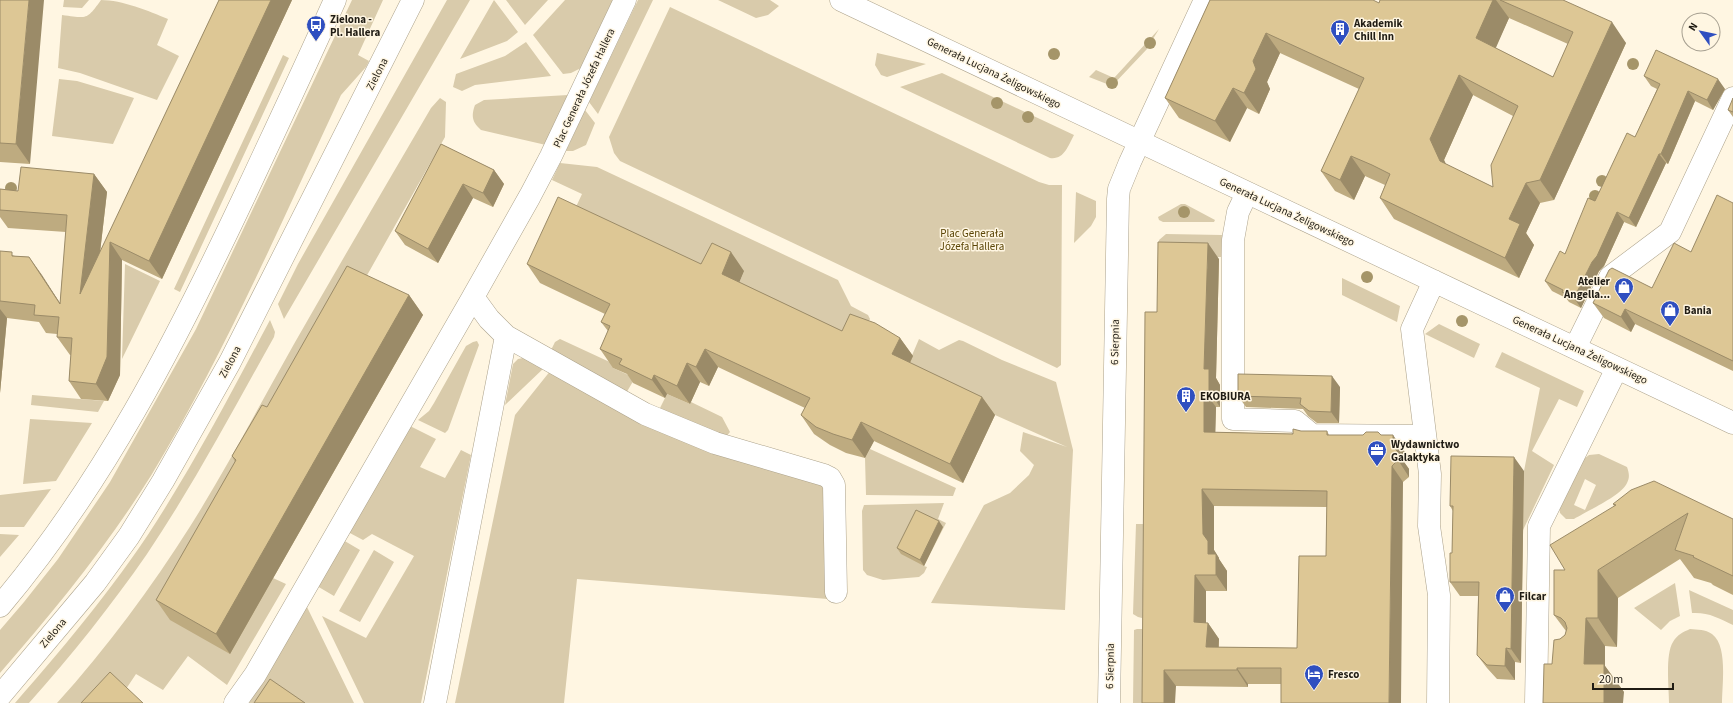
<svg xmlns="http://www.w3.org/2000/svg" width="1733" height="703" viewBox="0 0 1733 703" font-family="'Source Sans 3',sans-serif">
<rect width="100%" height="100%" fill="#fff6e2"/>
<path fill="#d9cbab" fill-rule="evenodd" d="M 64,0 L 89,0 L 82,8 L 63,7 Z
M 101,0 C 122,0 149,11 168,19 L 157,45 L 179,56 L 157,100 L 80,73 L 58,68 L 62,15 C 87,18 86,21 101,0 Z
M 352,0 L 383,0 L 358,55 L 369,61 L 366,67 L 341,95 C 281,223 225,353 152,474 C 108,545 55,610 0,673 L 0,630 L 24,602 L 58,559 L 110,482 L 128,450 L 196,329 Z
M 447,0 L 470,0 L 284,319 L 278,304 L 298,264 Z
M 494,0 L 518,32 L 507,41 L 460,59 Z
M 506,0 L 548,0 L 525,25 Z
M 565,0 L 614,0 L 581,68 L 571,73 L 563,74 L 533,35 Z
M 638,0 L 653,0 L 598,114 L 589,102 Z
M 718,0 L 770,0 L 779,6 L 768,15 L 756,18 Z
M 670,7 L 1039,182 L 1049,185 L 1062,185 L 1061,365 L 1057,368 L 620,161 L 614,153 L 609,137 Z
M 1159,29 L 1147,49 L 1112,86 L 1089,77 L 1096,70 L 1114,78 Z
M 526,42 L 551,76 L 475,85 L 462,91 L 453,87 L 456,74 L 505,56 Z
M 877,53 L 926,64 L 887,77 L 881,75 L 875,65 Z
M 283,55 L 289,58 L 180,292 L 174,289 Z
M 942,73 L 1074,135 C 1068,146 1064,160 1050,158 L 900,87 Z
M 59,79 L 77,81 L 134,98 L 113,144 L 52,136 Z
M 568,95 L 546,145 L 481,130 C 472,122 471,116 475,105 L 484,100 Z
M 440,98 L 446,102 L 445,137 L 361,286 L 273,578 L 286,584 L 227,685 L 188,656 L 163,690 L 136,674 L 124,692 L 114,703 L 57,703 C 107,648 151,588 191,525 C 228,466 260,404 294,344 C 339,265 385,187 431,108 Z
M 585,110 L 595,123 L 586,145 L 573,151 L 566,151 Z
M 560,163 L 597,167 L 838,280 L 851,306 L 868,315 L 870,319 L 851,357 L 735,293 L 744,271 L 714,283 L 575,209 L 582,194 L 552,180 Z
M 1076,192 L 1096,201 L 1096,217 L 1091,226 L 1074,243 Z
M 1181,204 L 1185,204 L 1215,220 L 1214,222 L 1163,222 L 1159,220 L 1158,217 Z
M 1166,234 L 1222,235 L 1221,257 L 1168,257 L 1158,274 L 1159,240 Z
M 125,264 L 160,281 L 122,359 Z
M 1342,278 L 1400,306 L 1397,322 L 1342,295 Z
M 270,320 L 275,332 L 274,337 C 233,410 194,484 147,554 C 111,606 71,656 29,703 L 15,703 C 69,641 122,578 165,508 C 203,447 236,384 270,320 Z
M 1439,324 L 1480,344 L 1474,358 L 1425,334 Z
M 560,339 L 614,364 L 613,368 L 635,378 L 625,395 L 550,352 L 555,342 Z
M 919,339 L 939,350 L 959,340 L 963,341 L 1002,360 L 1056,382 L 1073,450 L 1065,610 L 931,603 L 984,505 L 1010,493 L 1029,475 L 1034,465 L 1020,451 L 1023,432 L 1067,447 L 995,415 L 901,381 Z
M 477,341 L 479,345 L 448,430 L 445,433 L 418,420 L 429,411 L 434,403 L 466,346 L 473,342 Z
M 1502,352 L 1584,391 L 1577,407 L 1559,399 L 1532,451 L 1554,465 L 1523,530 L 1524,471 L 1540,388 L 1495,367 Z
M 523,358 L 545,367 L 505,405 L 513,364 L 518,359 Z
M 551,370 L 825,486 L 828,599 L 577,579 L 564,703 L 455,703 L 515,415 Z
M 667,394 L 690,404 L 691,402 L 722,417 L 730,432 L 725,438 L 659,410 Z
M 32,395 L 104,401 L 98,412 L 31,405 Z
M 30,419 L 92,423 L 56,481 L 23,484 Z
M 408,425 L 436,439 L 420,467 L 445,478 L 461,450 L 471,455 L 421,703 L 364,703 L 322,616 L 366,638 L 414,556 L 372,534 L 363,540 L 348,532 Z
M 870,449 L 956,488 L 953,496 L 866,495 L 865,458 Z
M 1599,454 L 1627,467 C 1629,473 1630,477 1627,483 C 1621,496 1587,511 1574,519 L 1566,519 L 1560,513 L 1559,504 L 1580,462 L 1589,455 ZM 1585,479 L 1596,485 L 1585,510 L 1574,505 Z
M 51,489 L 24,527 L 0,527 L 0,495 Z
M 944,503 L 938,519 L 946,523 L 924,566 L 927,567 L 924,573 L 919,577 L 883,580 L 867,575 L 863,570 L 862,511 L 864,505 Z
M 1136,524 L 1146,524 L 1142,618 L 1138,617 L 1133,614 Z
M 0,534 L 19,535 L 0,557 Z
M 343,540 L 360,550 L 334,596 L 317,586 Z
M 374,550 L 394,562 L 360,622 L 339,611 Z
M 1675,583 L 1680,616 L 1670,621 L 1661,630 L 1634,608 Z
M 1689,590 L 1733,610 L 1733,625 C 1719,618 1708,612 1692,613 Z
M 306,605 L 354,703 L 249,703 Z
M 1137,629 L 1144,629 L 1143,703 L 1133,703 L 1134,630 Z
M 1690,629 C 1698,630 1705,629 1712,634 C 1728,646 1722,684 1722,703 L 1669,703 C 1669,689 1665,654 1673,642 C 1677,635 1683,632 1690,629 Z"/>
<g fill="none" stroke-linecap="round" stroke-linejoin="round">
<g stroke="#aca28b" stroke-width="23">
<path id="minor" d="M 841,0 L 1733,423
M 1247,193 L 1238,212 L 1233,240 L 1233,419 L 1295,421 L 1312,435 L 1425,436
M 1434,281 L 1412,329 L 1430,474 L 1429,526 L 1439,595 L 1438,703
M 506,336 L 645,414 L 715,443 L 824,475 L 830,478 L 834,485 L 836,592
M 1575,348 L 1610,277 L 1670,232 L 1733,98
M 0,606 C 103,484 175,343 243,199 C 274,133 305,67 335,0
M 0,696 L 95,583 L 129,536 L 163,481 L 230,362 L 413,0
M 235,703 L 255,675 L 473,297
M 435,703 L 506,336 L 489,319 L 473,297 L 530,196 L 551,156 L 625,0
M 1109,703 L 1118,199 L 1119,189 L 1130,162 L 1205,0
M 1536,703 L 1539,526 L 1617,368"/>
</g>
<use href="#minor" stroke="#fff" stroke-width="22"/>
</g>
<g fill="#a59569">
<circle cx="1150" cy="43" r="6"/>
<circle cx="1054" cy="54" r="6"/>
<circle cx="1633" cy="64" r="6"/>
<circle cx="1112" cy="83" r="6"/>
<circle cx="997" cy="103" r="6"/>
<circle cx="1028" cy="117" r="6"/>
<circle cx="1602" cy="181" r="6"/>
<circle cx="11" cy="188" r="6"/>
<circle cx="1595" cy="196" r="6"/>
<circle cx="1184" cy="212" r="6"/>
<circle cx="1367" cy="277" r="6"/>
<circle cx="1462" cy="321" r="6"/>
</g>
<path fill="#beab80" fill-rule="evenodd" d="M 0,0 L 30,164 L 0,162 Z
M 219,0 L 292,0 L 162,279 L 122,260 L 120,375 L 108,401 L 81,399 L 69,381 L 71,355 L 70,355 L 57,337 L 57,334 L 46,333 L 39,322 L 7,318 L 0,393 L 0,251 L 15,256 L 29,257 L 60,303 L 66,232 L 8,228 L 0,217 L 0,189 L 18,191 L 94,174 L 107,192 L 100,253 Z
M 1210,0 L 1379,3 L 1380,0 L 1563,0 L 1626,43 L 1554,200 L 1540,203 L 1526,233 L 1534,245 L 1519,278 L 1394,219 L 1380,198 L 1385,185 L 1365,176 L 1354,200 L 1335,191 L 1321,171 L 1359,89 L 1280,53 L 1267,82 L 1270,89 L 1259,114 L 1247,108 L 1230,142 L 1179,118 L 1165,98 ZM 1509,18 L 1568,44 L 1553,77 L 1495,48 ZM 1473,95 L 1513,116 L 1493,187 L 1446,164 L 1444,160 Z
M 1644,76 L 1725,89 L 1713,110 L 1695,101 L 1668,164 L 1666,163 L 1636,227 L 1624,222 L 1604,266 L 1599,271 L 1581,308 L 1569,302 L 1566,298 L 1552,291 L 1545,281 L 1565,254 L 1595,201 L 1635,137 L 1657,89 L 1651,86 Z
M 1733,98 L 1733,117 L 1728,110 Z
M 441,144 L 494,170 L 504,184 L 493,207 L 473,198 L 438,263 L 405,245 L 395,231 Z
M 1733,203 L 1733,371 L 1635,324 L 1631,332 L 1604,318 L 1593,303 L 1652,288 L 1691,252 Z
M 1219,259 L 1216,378 L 1220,385 L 1220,407 L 1216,407 L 1215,432 L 1293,434 L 1301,431 L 1327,431 L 1329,435 L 1381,435 L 1405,452 L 1404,462 L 1409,469 L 1409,477 L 1403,482 L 1281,684 L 1248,684 L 1248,687 L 1176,686 L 1142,703 L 1157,312 ZM 1214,506 L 1327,507 L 1326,556 L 1297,648 L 1219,647 L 1219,639 L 1208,623 L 1206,623 L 1206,591 L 1227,591 L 1227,571 L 1219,559 L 1219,558 L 1214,550 Z
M 527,264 L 701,264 L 744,271 L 739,282 L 842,331 L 900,338 L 913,356 L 910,363 L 982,397 L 995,415 L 963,483 L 874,441 L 865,458 L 846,453 L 830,445 L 814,434 L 801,415 L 805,408 L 718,367 L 709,386 L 700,382 L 690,404 L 667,394 L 665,398 L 633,383 L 627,374 L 613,368 L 600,349 L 608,331 L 601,322 L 605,314 L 540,283 Z
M 409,295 L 423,315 L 230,654 L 170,620 L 156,600 L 235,462 L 232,456 L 267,407 Z
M 1340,387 L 1339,423 L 1317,423 L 1308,416 L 1303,409 L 1246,407 L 1238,396 Z
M 1524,471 L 1521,663 L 1515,662 L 1515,680 L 1497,679 L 1487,668 L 1477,655 L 1478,596 L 1460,596 L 1450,582 L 1452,553 L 1453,511 L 1450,506 Z
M 1613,504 L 1733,519 L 1733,595 L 1713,585 L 1711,583 L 1694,578 L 1680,559 L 1618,598 L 1617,647 L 1605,646 L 1605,666 L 1624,692 L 1552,664 L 1560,639 L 1565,635 L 1566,631 L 1554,615 L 1565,570 L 1614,506 Z
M 943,527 L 924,566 L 901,554 L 897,548 Z"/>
<path fill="#9b8b68" d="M 29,0 L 44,0 L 30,164 L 16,144 Z
M 271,0 L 292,0 L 162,279 L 149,261 Z
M 1493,0 L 1496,0 L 1509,18 L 1491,59 L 1476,38 Z
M 1612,22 L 1626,43 L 1554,200 L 1540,180 Z
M 1266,33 L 1280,53 L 1267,82 L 1270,89 L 1259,114 L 1244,93 L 1253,61 Z
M 1459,75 L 1473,95 L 1444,160 L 1454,182 L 1440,161 L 1430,139 Z
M 1718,79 L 1725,89 L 1713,110 L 1707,100 Z
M 1233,88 L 1247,108 L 1230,142 L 1215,121 Z
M 1688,91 L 1695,101 L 1668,164 L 1661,154 Z
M 1659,154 L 1666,163 L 1636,227 L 1629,218 Z
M 1351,156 L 1365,176 L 1354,200 L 1340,180 Z
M 494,170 L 504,184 L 493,207 L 483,193 Z
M 94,174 L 107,192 L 93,312 L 80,294 Z
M 1526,183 L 1540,203 L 1526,233 L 1534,245 L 1519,278 L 1505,258 L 1509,219 Z
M 463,184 L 473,198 L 438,263 L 428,249 Z
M 1617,212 L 1624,222 L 1604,266 L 1599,271 L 1581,308 L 1574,298 Z
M 110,242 L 122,260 L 120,375 L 108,401 L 96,384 Z
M 1208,243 L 1219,259 L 1216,378 L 1220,385 L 1220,407 L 1209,391 L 1204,369 Z
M 731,252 L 744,271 L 735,293 L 722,274 Z
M 29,257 L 42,275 L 72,322 L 60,304 Z
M 409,295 L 423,315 L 230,654 L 216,634 Z
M 0,309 L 7,318 L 0,393 Z
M 1625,309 L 1635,324 L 1631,332 L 1621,317 Z
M 900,338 L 913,356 L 905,373 L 892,354 Z
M 705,349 L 718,367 L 709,386 L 696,367 Z
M 687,363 L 700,382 L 690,404 L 677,386 Z
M 654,375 L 667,394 L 665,398 L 652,380 Z
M 1332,376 L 1340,387 L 1339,423 L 1331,412 Z
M 1204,391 L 1216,407 L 1215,448 L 1204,432 Z
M 982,397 L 995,415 L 963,483 L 950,464 Z
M 861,422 L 874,441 L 865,458 L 852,440 Z
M 1393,435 L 1405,452 L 1404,462 L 1409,469 L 1409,477 L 1398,460 L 1393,447 Z
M 1514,457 L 1524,471 L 1521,663 L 1511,649 Z
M 1392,466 L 1403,482 L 1401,703 L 1389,703 Z
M 1202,489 L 1214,506 L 1214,550 L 1219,558 L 1219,559 L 1227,571 L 1227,591 L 1216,575 L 1208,554 L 1203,534 Z
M 939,521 L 943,527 L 924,566 L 920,560 Z
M 1598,570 L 1618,598 L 1617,647 L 1598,618 Z
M 1195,575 L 1206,591 L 1206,639 L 1194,622 Z
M 1586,618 L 1605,646 L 1605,666 L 1624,692 L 1623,703 L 1604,703 L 1584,664 Z
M 1208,623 L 1219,639 L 1217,663 L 1206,647 Z
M 1506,648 L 1515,662 L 1515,680 L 1505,666 Z
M 1237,668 L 1248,684 L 1248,687 L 1237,670 Z
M 1164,670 L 1176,686 L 1175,703 L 1164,703 Z"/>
<path fill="#ddc795" stroke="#9b8b68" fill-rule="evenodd" d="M 0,0 L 29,0 L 16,144 L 0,143 Z
M 219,0 L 271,0 L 149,261 L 110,242 L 107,357 L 96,384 L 69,381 L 72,338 L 57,337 L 59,317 L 34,315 L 35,305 L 0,301 L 0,251 L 12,252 L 12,256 L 29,257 L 60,304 L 67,215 L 0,210 L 0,189 L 18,191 L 21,167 L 94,174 L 80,294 Z
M 1210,0 L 1373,0 L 1379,3 L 1380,0 L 1493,0 L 1476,38 L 1553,77 L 1573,32 L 1500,0 L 1563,0 L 1612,22 L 1540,180 L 1526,183 L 1509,219 L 1520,224 L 1505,258 L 1380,198 L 1390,174 L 1372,165 L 1351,156 L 1340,180 L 1321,171 L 1364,78 L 1266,33 L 1253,61 L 1256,69 L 1244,93 L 1233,88 L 1215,121 L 1165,98 ZM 1459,75 L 1518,106 L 1491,165 L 1493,187 L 1440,161 L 1430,139 Z
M 1656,50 L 1718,79 L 1707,100 L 1688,91 L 1661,154 L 1659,154 L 1629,218 L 1617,212 L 1597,256 L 1592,262 L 1574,298 L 1562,292 L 1563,290 L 1545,281 L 1560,251 L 1565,254 L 1588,198 L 1595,201 L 1627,133 L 1635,137 L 1660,84 L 1644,76 Z
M 1733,98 L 1733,112 L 1728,110 Z
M 441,144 L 494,170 L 483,193 L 463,184 L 428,249 L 395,231 Z
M 1717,195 L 1733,203 L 1733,361 L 1625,309 L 1621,317 L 1593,303 L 1609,270 L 1612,268 L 1652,288 L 1674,243 L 1691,252 Z
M 558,197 L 701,264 L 712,243 L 731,252 L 722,274 L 842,331 L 850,314 L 875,323 L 900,338 L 892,354 L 982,397 L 950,464 L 861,422 L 852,440 L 833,434 L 816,427 L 801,415 L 810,398 L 705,349 L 696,367 L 687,363 L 677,386 L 654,375 L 652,380 L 619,364 L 622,359 L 600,349 L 610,326 L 601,322 L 610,304 L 527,264 Z
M 1158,242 L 1208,243 L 1204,369 L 1209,369 L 1209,391 L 1204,391 L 1204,432 L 1293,434 L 1293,429 L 1301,431 L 1327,431 L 1327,435 L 1363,435 L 1366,432 L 1378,432 L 1381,435 L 1393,435 L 1393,447 L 1398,452 L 1398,460 L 1392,466 L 1389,703 L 1281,703 L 1281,668 L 1237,668 L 1237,670 L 1164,670 L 1164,703 L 1142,703 L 1145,312 L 1157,312 ZM 1202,489 L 1327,491 L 1326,556 L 1299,556 L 1297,648 L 1206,647 L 1208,623 L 1194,622 L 1195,575 L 1216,575 L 1216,554 L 1208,554 L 1208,541 L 1203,534 Z
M 347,266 L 409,295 L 216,634 L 156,600 L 236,460 L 232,456 L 262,405 L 267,407 Z
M 1238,374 L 1332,376 L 1331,412 L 1309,411 L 1300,404 L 1301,398 L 1238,396 Z
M 1451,456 L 1514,457 L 1511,649 L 1506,648 L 1505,666 L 1487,665 L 1477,655 L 1479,582 L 1450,582 L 1450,553 L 1452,553 L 1453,506 L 1450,506 Z
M 1654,481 L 1733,519 L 1733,576 L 1693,557 L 1694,556 L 1675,550 L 1688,513 L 1598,570 L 1598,618 L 1586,618 L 1584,664 L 1604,664 L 1604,703 L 1543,703 L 1544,664 L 1552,664 L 1554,640 L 1560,639 L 1565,635 L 1567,628 L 1565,622 L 1561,618 L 1554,615 L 1554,570 L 1565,570 L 1550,545 L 1616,505 L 1613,504 L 1631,490 Z
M 916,510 L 939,521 L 920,560 L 897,548 Z
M 110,672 L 143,703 L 81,703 Z
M 270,679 L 305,703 L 254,703 Z"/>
<defs>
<g id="bus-pin" transform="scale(1)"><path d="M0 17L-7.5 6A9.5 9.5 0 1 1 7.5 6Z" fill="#2f4fc0" stroke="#fff6e2"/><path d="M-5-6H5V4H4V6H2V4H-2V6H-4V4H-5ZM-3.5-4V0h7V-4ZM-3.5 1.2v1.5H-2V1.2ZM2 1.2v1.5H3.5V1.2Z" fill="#fff"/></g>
<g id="building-pin" transform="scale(1)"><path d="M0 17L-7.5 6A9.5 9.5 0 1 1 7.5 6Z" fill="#2f4fc0" stroke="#fff6e2"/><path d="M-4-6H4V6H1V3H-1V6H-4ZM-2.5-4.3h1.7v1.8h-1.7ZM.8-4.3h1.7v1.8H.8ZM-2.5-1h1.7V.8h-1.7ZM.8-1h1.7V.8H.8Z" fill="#fff"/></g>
<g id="shop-pin" transform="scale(1)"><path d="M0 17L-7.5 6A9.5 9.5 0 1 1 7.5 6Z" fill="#2f4fc0" stroke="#fff6e2"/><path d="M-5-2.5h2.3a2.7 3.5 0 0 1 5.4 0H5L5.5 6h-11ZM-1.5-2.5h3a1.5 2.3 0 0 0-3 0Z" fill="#fff"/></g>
<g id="office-pin" transform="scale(1)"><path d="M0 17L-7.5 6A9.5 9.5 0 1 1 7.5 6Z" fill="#2f4fc0" stroke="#fff6e2"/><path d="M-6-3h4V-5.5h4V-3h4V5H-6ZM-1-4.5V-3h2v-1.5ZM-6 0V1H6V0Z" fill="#fff"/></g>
<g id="hotel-pin" transform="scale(1)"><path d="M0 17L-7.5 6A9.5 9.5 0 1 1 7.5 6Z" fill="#2f4fc0" stroke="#fff6e2"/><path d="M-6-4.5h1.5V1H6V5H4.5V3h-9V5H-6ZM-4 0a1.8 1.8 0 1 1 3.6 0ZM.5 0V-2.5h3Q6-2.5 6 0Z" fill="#fff"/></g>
</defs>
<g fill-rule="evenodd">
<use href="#bus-pin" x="316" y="25"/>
<use href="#building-pin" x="1340" y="29"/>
<use href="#shop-pin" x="1624" y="287"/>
<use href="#shop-pin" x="1670" y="310"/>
<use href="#building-pin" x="1186" y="396"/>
<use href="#office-pin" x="1377" y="450"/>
<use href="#shop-pin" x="1505" y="596"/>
<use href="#hotel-pin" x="1314" y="674"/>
</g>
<g text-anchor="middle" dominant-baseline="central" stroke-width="3" stroke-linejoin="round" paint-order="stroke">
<g font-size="11" font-weight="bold" fill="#201c14" stroke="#fff6e2" text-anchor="start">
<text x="330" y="19">Zielona -<tspan x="330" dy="13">Pl. Hallera</tspan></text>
<text x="1354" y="23">Akademik<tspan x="1354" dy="13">Chill Inn</tspan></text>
<text x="1610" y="281" text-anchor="end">Atelier<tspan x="1610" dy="13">Angella...</tspan></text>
<text x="1684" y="310">Bania</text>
<text x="1200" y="396">EKOBIURA</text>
<text x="1391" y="444">Wydawnictwo<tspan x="1391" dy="13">Galaktyka</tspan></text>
<text x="1519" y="596">Filcar</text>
<text x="1328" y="674">Fresco</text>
</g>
<g font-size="11" fill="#201c14" stroke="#fff6e2">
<text transform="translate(994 73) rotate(26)">Generała Lucjana Żeligowskiego</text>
<text transform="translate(377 74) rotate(-63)">Zielona</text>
<text transform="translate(584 88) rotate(-65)">Plac Generała Józefa Hallera</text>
<text transform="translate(1287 212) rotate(25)">Generała Lucjana Żeligowskiego</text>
<text transform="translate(1115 342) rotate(-89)">6 Sierpnia</text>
<text transform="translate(1580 350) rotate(25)">Generała Lucjana Żeligowskiego</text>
<text transform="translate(230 362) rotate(-62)">Zielona</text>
<text transform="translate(53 633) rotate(-50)">Zielona</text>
<text transform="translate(1110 666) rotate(-89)">6 Sierpnia</text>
</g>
<g font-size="11" fill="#5b4506" stroke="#fff6e2">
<text x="972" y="233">Plac Generała<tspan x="972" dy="13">Józefa Hallera</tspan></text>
</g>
</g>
<g transform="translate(1701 32) rotate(303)"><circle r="19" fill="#fff6e2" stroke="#a69f90"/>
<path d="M0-3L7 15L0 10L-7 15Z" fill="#2f4fc0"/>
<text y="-6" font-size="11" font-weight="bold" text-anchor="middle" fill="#201c14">N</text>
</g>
<path d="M1593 683v6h80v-6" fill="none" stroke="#201c14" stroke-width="2"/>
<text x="1599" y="683" font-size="12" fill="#201c14" stroke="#fff6e2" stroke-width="3" paint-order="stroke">20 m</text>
</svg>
